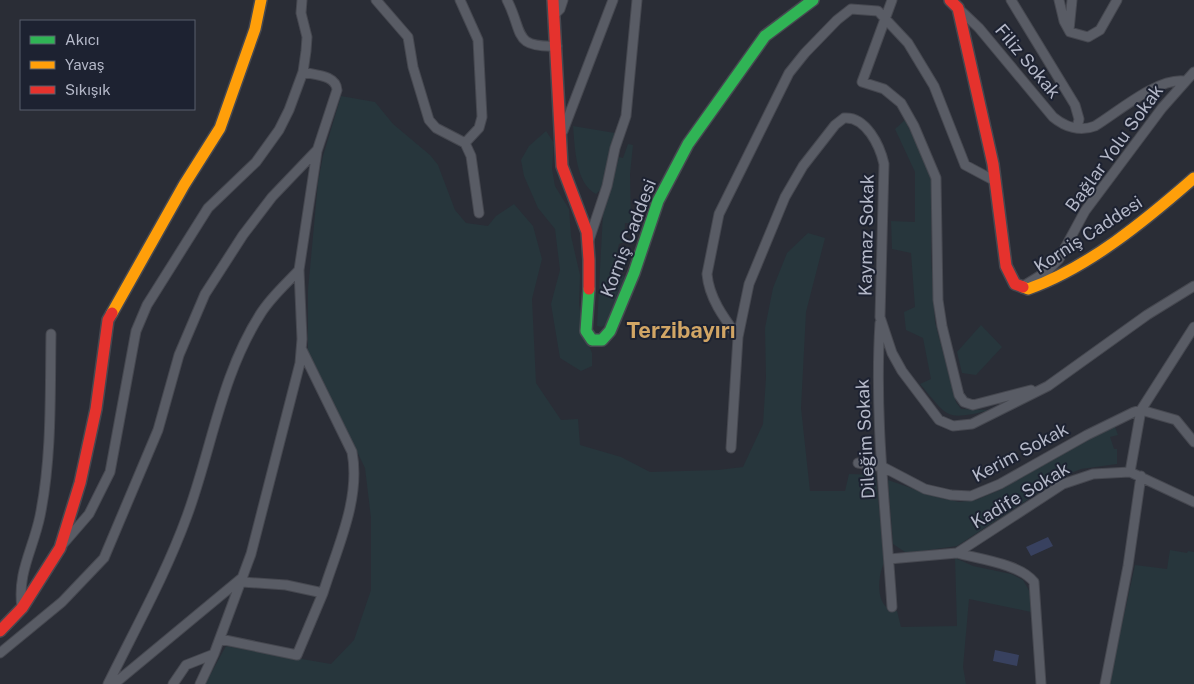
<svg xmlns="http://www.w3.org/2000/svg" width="1194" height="684" viewBox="0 0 1194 684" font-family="'Public Sans',sans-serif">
<rect width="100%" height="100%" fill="#2a2d36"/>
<path fill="#27363c" d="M 341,96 L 375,102 L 393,124 L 430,155 L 438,165 L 455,210 L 466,223 L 488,226 L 496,216 L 514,204 L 533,226 L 542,259 L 532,299 L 536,383 L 561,420 L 578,419 L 580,445 L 621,457 L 650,472 L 718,470 L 743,467 L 763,424 L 766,377 L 765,328 L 773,288 L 787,253 L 808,233 L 825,238 L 806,312 L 801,408 L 810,491 L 845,491 L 849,474 L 876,475 L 884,563 C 877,578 875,610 897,611 L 901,627 L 957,626 L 955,558 L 973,566 L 1011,574 L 1023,580 L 1030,592 L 1031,612 L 969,599 L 963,667 L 966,684 L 205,684 L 226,646 L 331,664 L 354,640 L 371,590 L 371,518 L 365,468 L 308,351 L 308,290 L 318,182 L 323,156 Z
M 905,120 L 930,172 L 932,185 L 931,256 L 935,322 L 956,402 L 961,409 L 990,410 C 945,421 949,418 920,384 L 931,379 L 923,338 L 906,330 L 904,312 L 915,307 L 911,253 L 892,249 L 891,221 L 915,222 L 915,172 L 895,129 Z
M 573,126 L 615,133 L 604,186 L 596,194 C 575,183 575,147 573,126 Z
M 546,131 L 554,143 L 552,169 L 555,186 L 569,209 L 571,236 L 580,275 L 579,304 L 583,332 L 592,353 L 592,366 L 581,371 L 560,358 L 551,304 L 560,270 L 555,229 L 538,208 L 524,176 L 521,160 L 529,146 Z
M 628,144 L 633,145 L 630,174 L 631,223 L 625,223 L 624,242 L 619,244 L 612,274 L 630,277 L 608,323 L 602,327 L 597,326 L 603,213 L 619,157 L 623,158 Z
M 981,325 L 1002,347 L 976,375 L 962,373 L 957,352 Z
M 1114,424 L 1118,435 L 1110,437 L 1114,449 L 1117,449 L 1117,464 L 1081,469 L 1064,476 L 957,546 L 914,552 L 905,552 L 893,544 L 888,480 L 937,497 L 959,502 L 976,500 L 1002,489 Z
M 1170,550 L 1187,553 L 1188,551 L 1194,552 L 1194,684 L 1109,684 L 1135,565 L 1167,569 Z"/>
<path fill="#38415f" d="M 1048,537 L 1053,546 L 1031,556 L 1026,547 Z
M 995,650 L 1019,655 L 1017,666 L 993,661 Z"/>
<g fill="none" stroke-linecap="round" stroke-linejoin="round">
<g stroke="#464850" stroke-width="11">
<path id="street" d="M 376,0 L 408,37 L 413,67 L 429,120 L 436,128 L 465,143 L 479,128 L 482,117 L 478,40 L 460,0
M 507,0 C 524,33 512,48 557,46
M 892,0 L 862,82 L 884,89 L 901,103 L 914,126 L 936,178 L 938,300 L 942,326 L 959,395 L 964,402 L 973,405 L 1031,390
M 1011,0 L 1075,105 L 1079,119 L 1077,128
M 1059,0 L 1064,21 L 1070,32 L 1088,37 L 1100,30 L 1117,0
M 959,9 L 979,28 L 1053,117 C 1065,127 1080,132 1095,126 C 1118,112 1157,78 1184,81
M 555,14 L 560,9 L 563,0
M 1069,30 L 1072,0
M 563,131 L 613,0
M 465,143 L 471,156 L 479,213
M 589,240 L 607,186 L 615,148 L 626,116 L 637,0
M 1025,285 L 1046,272 L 1059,259 L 1085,211 L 1162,108 L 1194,72
M 880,323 C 874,417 886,513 892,607
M 738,337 C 724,318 709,298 707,274 L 719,214 L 789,73 L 805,53 L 837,20 L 851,9 L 878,11 L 908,43 L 934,86 L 965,165 L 995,181
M 302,350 L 352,452 C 361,499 337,548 323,593
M 731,448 L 738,337 L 749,284 L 785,197 L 803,166 L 835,125 L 844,118 C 866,116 880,146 884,164 L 880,317 L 892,353 L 902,371 L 939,420 L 953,426 L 972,424 L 1048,386 L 1147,315 L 1194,286
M 858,463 L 883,467 L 925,489 L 951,495 L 971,496 L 1000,484 L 1087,435 L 1134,412 L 1141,410 L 1176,420 L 1194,442
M 1130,472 L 1141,410 L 1194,327
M 63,544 L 89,514 L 110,472 L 136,331 L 147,305 L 208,208 L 256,162 L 279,130 L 289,110 L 303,72 L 306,51 L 307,37 L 301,13 L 302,0
M 957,553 C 979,559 1020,564 1034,582 L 1041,684
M 889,559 L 957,553 L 1063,484 L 1093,474 L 1130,472 L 1194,502
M 22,608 C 17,572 33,550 40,516 C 52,457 50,394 51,334
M 220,639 L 297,655 L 323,593 L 286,585 L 242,582
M 0,653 L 62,602 L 104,558 L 158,430 L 179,355 L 205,294 L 243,235 L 272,197 L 316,151
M 108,684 C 135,629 166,574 187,516 C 212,448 221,375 261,313 C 271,297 286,284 299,270
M 114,684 L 243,577
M 173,684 L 186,665 L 214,654
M 200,684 L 214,654 L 251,554 L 300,363 L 302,339 L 299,270 L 317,151 L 337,90 C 336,75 315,75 303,72
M 1105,684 L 1128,566 L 1141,476"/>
</g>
<g stroke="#464850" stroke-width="14">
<path id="fast" d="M 589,289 L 586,331 L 592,340 L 602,340 L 610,331 L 634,273 L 658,201 L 688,144 L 765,36 L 813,0"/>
</g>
<g stroke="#464850" stroke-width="14">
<path id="slow" d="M 1023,287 L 1028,289 C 1088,268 1146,220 1194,178
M 112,313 L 184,185 L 220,128 L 255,29 L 261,0"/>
</g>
<g stroke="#464850" stroke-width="14">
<path id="jam" d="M 553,0 L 562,166 L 587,232 L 589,260 L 589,289
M 950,0 L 958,8 L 993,164 L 1006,266 L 1015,284 L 1023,287
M 0,631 L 22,608 L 60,548 L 80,483 L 96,409 L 108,320 L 112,313"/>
</g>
<use href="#street" stroke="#595c65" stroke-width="9"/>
<use href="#fast" stroke="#30b455" stroke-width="11"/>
<use href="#slow" stroke="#ff9f0a" stroke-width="11"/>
<use href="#jam" stroke="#e5322d" stroke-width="11"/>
</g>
<g text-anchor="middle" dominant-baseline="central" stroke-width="4" stroke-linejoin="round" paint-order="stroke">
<g font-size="18" fill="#b4b8c8" stroke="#1d2231">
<text transform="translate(1028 61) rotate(50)">Filiz Sokak</text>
<text transform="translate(1114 148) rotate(-54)">Bağlar Yolu Sokak</text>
<text transform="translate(1088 234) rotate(-33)">Korniş Caddesi</text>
<text transform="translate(866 235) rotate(-89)">Kaymaz Sokak</text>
<text transform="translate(628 238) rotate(-69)">Korniş Caddesi</text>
<text transform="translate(865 439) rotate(-93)">Dileğim Sokak</text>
<text transform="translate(1020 452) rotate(-28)">Kerim Sokak</text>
<text transform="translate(1020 495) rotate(-31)">Kadife Sokak</text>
</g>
<g font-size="22" font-weight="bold" fill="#d1a565" stroke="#1d2231">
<text x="681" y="330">Terzibayırı</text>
</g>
</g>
<rect x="20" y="20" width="175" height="90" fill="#1d2231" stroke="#595e6d"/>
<rect x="30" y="36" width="25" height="8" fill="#30b455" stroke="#595e6d"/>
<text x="65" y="45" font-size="15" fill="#b4b8c8">Akıcı</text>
<rect x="30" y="61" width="25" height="8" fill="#ff9f0a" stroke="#595e6d"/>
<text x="65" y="70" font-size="15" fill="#b4b8c8">Yavaş</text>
<rect x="30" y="86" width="25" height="8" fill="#e5322d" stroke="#595e6d"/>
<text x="65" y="95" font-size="15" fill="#b4b8c8">Sıkışık</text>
</svg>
